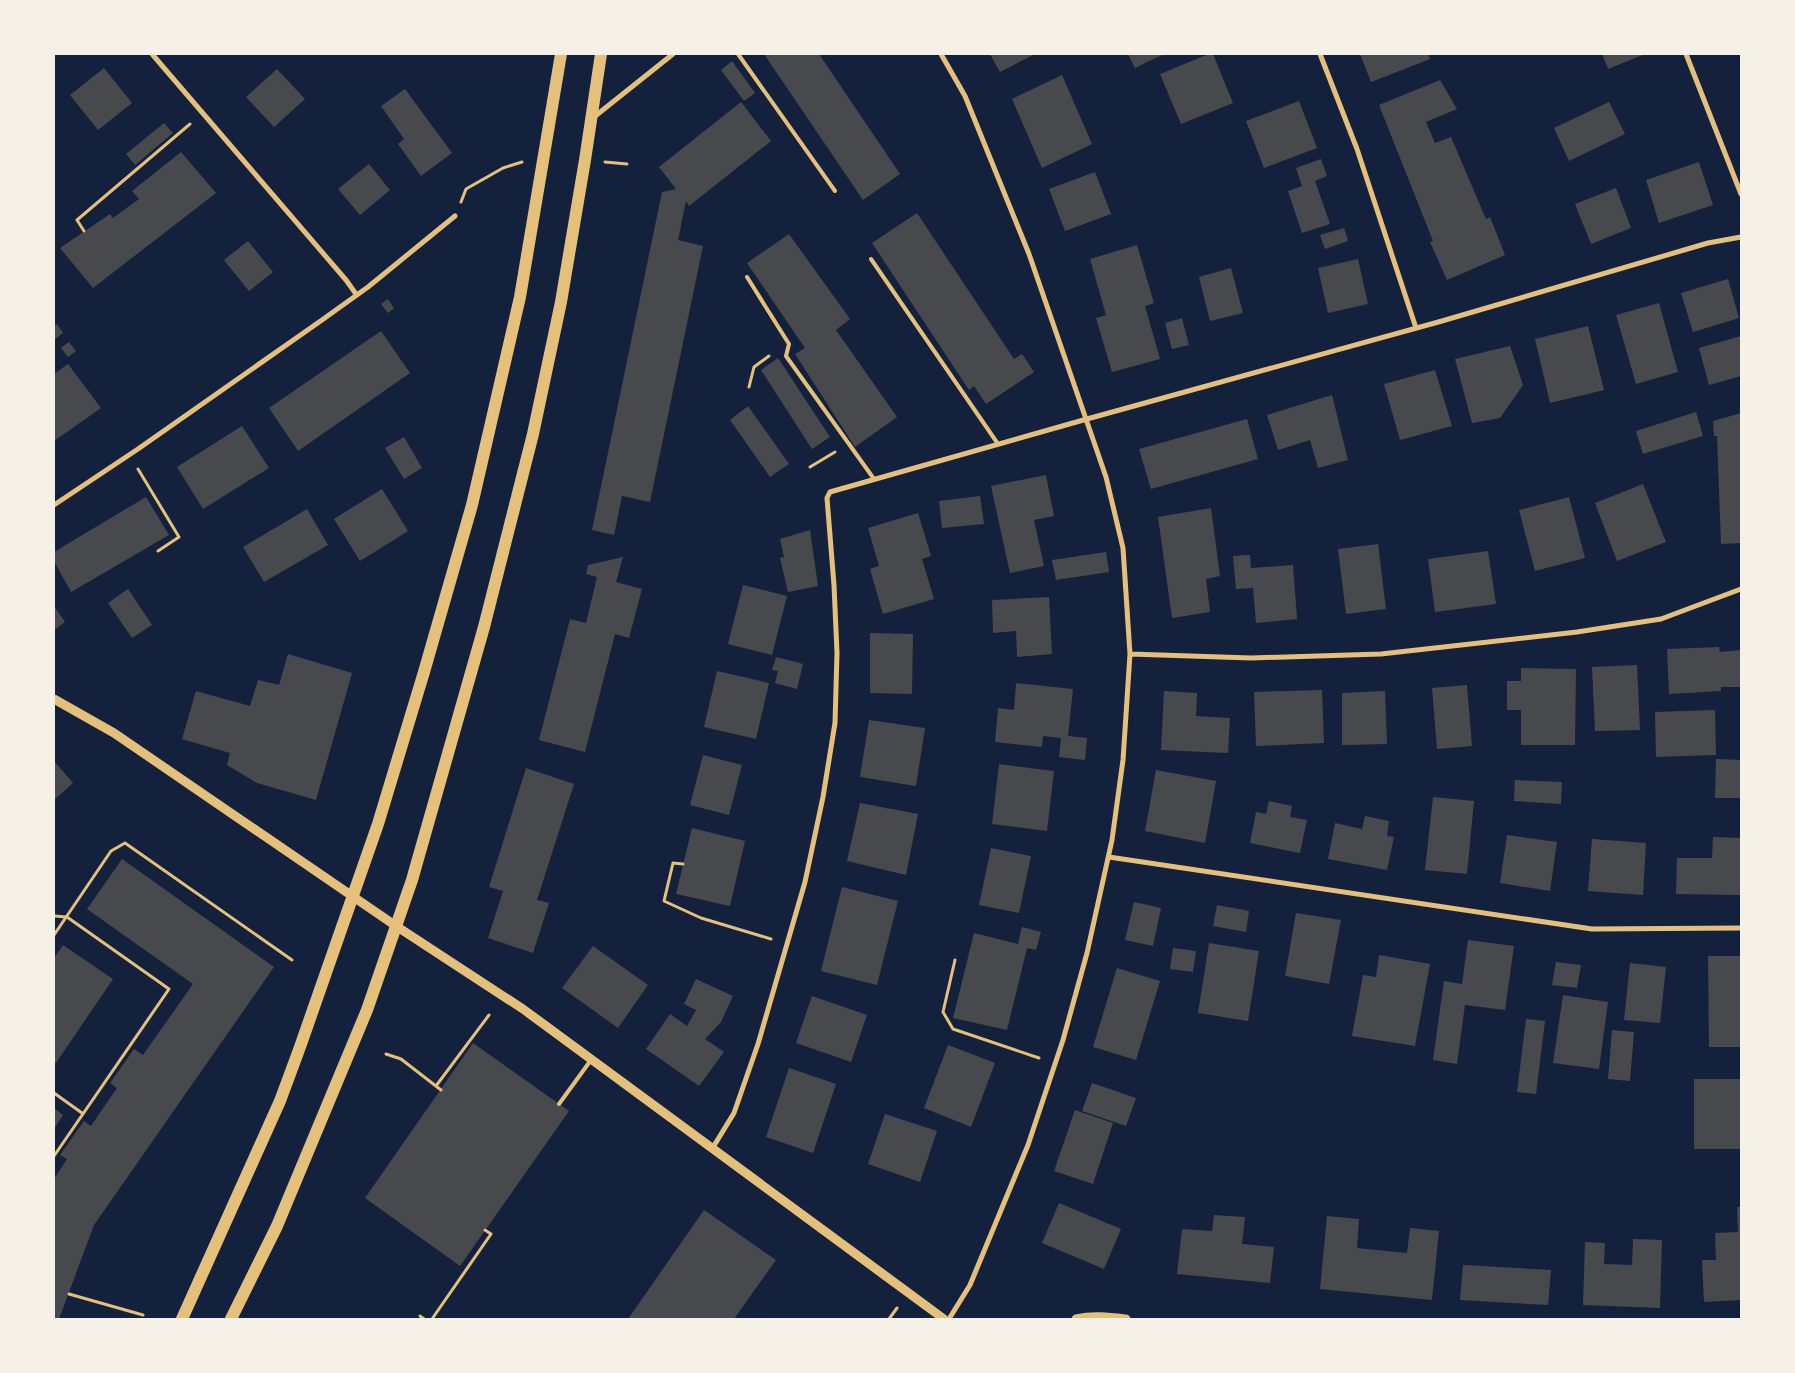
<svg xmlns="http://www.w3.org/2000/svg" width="1795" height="1373" viewBox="0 0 1795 1373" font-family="Raleway,sans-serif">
<rect width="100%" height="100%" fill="#14213d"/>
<path fill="#48494c" d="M 764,54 L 819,54 L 900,174 L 863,200 Z
M 990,54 L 1035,54 L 1000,72 Z
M 1128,54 L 1164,54 L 1135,68 Z
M 1209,54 L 1213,54 L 1233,103 L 1181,124 L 1160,74 Z
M 1360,54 L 1428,54 L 1430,59 L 1371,82 Z
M 1602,54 L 1645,54 L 1608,69 Z
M 732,61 L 755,93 L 744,101 L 721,70 Z
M 104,68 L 132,103 L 98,130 L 70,95 Z
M 277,69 L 305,99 L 274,127 L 246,97 Z
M 1062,75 L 1092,144 L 1042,168 L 1012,99 Z
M 1440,80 L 1457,109 L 1426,122 L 1435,143 L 1451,137 L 1486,219 L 1490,217 L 1505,255 L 1447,280 L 1430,242 L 1433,241 L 1379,105 Z
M 405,89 L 452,153 L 421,176 L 398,144 L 404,139 L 381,106 Z
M 1299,101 L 1317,148 L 1264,168 L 1246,121 Z
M 741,102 L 771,141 L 689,206 L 686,201 L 678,240 L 703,246 L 650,502 L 622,496 L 614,535 L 592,530 L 662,192 L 676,189 L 659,167 Z
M 1609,102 L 1625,134 L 1569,161 L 1554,128 Z
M 164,123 L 173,133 L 135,165 L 126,154 Z
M 181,152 L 216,193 L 93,288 L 60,248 L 110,214 L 113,218 L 139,199 L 132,191 Z
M 1321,159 L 1327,176 L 1315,181 L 1330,224 L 1302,233 L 1288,191 L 1302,186 L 1296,168 Z
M 1699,162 L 1713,205 L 1659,223 L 1646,180 Z
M 369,164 L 390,190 L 360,215 L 338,189 Z
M 1095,172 L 1111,214 L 1065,231 L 1049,189 Z
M 1616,188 L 1631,228 L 1591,244 L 1575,204 Z
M 917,213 L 1014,359 L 1022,354 L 1034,372 L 986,404 L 974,386 L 969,390 L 872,243 Z
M 1344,228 L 1348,241 L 1325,249 L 1320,235 Z
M 789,234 L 850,319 L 836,330 L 897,417 L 855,447 L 795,354 L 805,348 L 747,263 Z
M 248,241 L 273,272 L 249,291 L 224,260 Z
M 1137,245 L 1154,303 L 1145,306 L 1160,359 L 1112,372 L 1096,318 L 1106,315 L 1090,259 Z
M 1358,259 L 1368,304 L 1328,313 L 1318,268 Z
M 1231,268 L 1243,313 L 1210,321 L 1199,277 Z
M 1728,279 L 1739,318 L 1693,332 L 1681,293 Z
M 388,299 L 394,308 L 388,313 L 381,304 Z
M 1659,303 L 1678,372 L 1636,384 L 1616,315 Z
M 1182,318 L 1189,345 L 1172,349 L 1165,323 Z
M 57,324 L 63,333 L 54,340 L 54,326 Z
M 1588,326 L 1604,390 L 1550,403 L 1535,339 Z
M 381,331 L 410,373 L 298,451 L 269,408 Z
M 1741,336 L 1741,376 L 1709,385 L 1699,348 Z
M 69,342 L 76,351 L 68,357 L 61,348 Z
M 1510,346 L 1523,385 L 1500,418 L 1472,423 L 1455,359 Z
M 778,358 L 830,437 L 812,449 L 761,370 Z
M 68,364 L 101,408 L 54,441 L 54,374 Z
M 1435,370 L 1452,426 L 1400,440 L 1384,384 Z
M 1332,395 L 1348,460 L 1318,468 L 1310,440 L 1278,450 L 1267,415 Z
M 748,406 L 789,464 L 770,477 L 730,420 Z
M 1696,412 L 1703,436 L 1643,454 L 1636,431 Z
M 1741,413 L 1741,543 L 1721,544 L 1717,436 L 1714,436 L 1713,421 Z
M 1247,419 L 1258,459 L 1151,489 L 1139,449 Z
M 242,426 L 269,468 L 203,509 L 177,467 Z
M 404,437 L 422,468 L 404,479 L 385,448 Z
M 1046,475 L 1054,516 L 1034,520 L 1044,566 L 1010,573 L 991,486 Z
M 1643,484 L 1666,542 L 1617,561 L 1595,503 Z
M 382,489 L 408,531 L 360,561 L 334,519 Z
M 980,496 L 984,524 L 942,528 L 939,501 Z
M 146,497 L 169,535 L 71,592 L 54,561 L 54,552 Z
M 1569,497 L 1585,558 L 1535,571 L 1519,510 Z
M 1211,508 L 1220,576 L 1206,579 L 1210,612 L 1172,618 L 1158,517 Z
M 307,509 L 328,545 L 264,582 L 243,547 Z
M 918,513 L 931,556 L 922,559 L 934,599 L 883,614 L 870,569 L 879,566 L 868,528 Z
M 810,530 L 818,586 L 788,592 L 780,558 L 784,557 L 780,539 Z
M 1378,544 L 1386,609 L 1346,614 L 1338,549 Z
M 1488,551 L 1496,604 L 1435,612 L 1428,559 Z
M 1106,552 L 1109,572 L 1056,580 L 1052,560 Z
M 1250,555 L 1251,568 L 1293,565 L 1297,619 L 1256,623 L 1253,588 L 1236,589 L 1233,556 Z
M 623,557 L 616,582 L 642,589 L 629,638 L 615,634 L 585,752 L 539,740 L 570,619 L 586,623 L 597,577 L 586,574 L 588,565 Z
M 743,585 L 787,596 L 772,655 L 728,644 Z
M 128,589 L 152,625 L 132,638 L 108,603 Z
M 1049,597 L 1052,654 L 1017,657 L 1016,631 L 993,633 L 992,600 Z
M 54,606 L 65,622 L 54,630 Z
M 870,633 L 913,634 L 912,694 L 870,693 Z
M 1719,647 L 1720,652 L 1741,650 L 1741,687 L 1721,687 L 1721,691 L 1669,694 L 1667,649 Z
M 288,654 L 352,673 L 316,800 L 257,783 L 227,765 L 230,753 L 182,739 L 196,691 L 250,706 L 258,680 L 279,685 Z
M 776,657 L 803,664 L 797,689 L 775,683 L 778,671 L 772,670 Z
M 1637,665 L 1640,730 L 1595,731 L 1592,667 Z
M 1521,668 L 1576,669 L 1575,745 L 1521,745 L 1521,710 L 1507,710 L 1507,681 L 1521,681 Z
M 717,671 L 769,683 L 756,739 L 704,727 Z
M 1016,683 L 1073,689 L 1068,736 L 1087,738 L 1085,760 L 1059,757 L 1061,738 L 1043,736 L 1042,747 L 995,742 L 998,708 L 1014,710 Z
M 1467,685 L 1472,746 L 1437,749 L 1432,688 Z
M 1322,690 L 1324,743 L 1256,746 L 1254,692 Z
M 1164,691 L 1197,693 L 1196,716 L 1230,718 L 1228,753 L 1161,750 Z
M 1385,691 L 1387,744 L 1342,745 L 1342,693 Z
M 1715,710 L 1716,755 L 1656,757 L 1655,712 Z
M 869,720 L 925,728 L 916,786 L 860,777 Z
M 703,755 L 742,765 L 729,815 L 690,805 Z
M 1716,759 L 1741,760 L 1741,798 L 1715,798 Z
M 54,761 L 73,783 L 54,800 Z
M 999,764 L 1054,771 L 1047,831 L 992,824 Z
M 526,768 L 574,784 L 537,900 L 549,903 L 533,953 L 488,938 L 503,891 L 489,887 Z
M 1156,770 L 1216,781 L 1205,843 L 1145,831 Z
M 1515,780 L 1562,782 L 1561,804 L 1514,801 Z
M 1433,797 L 1474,801 L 1467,874 L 1425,870 Z
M 1269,801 L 1292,806 L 1290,817 L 1307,820 L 1300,853 L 1250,843 L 1256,812 L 1266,814 Z
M 860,803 L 918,814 L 906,875 L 847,861 Z
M 1365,816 L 1389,821 L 1387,836 L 1394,837 L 1387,870 L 1328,859 L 1335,823 L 1362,829 Z
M 692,828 L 745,841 L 730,906 L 676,894 Z
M 1507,835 L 1557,842 L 1550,891 L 1500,883 Z
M 1713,837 L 1741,838 L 1741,895 L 1676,894 L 1677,858 L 1712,858 Z
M 1592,839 L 1646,843 L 1643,895 L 1588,891 Z
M 991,848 L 1031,856 L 1019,913 L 979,905 Z
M 122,859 L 274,967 L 94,1225 L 59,1319 L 54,1319 L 54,1179 L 67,1159 L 60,1155 L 84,1121 L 91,1126 L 97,1117 L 117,1088 L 110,1083 L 134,1049 L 143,1055 L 193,984 L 87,909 Z
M 842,887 L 898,901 L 877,985 L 821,971 Z
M 1134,902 L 1161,908 L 1153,946 L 1125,940 Z
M 1217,905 L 1249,911 L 1246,932 L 1213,926 Z
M 1296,913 L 1341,920 L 1329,984 L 1285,976 Z
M 1022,927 L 1041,932 L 1036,950 L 1027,948 L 1007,1030 L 953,1018 L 974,933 L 1018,944 Z
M 1468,940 L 1514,946 L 1505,1010 L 1465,1005 L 1457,1064 L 1433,1060 L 1444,981 L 1462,984 Z
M 1209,943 L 1259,951 L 1248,1021 L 1198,1013 Z
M 63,945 L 113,979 L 56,1063 L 54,1062 L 54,958 Z
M 593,946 L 648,985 L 618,1028 L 562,988 Z
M 1173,948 L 1196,951 L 1193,972 L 1170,969 Z
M 1379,955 L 1430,964 L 1415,1046 L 1352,1036 L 1363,975 L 1376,977 Z
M 1708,956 L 1741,956 L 1741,1047 L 1709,1047 Z
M 1556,962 L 1581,965 L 1577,988 L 1552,985 Z
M 1630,963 L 1666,967 L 1660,1023 L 1624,1020 Z
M 1117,968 L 1160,981 L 1136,1060 L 1093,1047 Z
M 696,979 L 733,996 L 721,1022 L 705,1039 L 724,1052 L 699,1086 L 646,1049 L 670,1014 L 687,1026 L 696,1010 L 684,1004 Z
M 1563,995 L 1608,1002 L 1599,1069 L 1553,1063 Z
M 812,996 L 867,1015 L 851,1062 L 796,1043 Z
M 1526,1019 L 1545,1021 L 1536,1094 L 1517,1092 Z
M 1612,1030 L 1634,1032 L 1630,1081 L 1608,1079 Z
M 473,1043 L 569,1111 L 460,1266 L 365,1198 Z
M 948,1045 L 995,1063 L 971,1127 L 924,1108 Z
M 789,1068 L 836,1084 L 813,1153 L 766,1137 Z
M 1694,1079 L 1741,1079 L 1741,1149 L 1694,1149 Z
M 1092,1083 L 1136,1098 L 1126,1126 L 1082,1111 Z
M 54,1108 L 63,1115 L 54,1129 Z
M 1075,1110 L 1113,1123 L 1093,1184 L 1054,1171 Z
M 885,1114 L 937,1131 L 920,1182 L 868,1164 Z
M 1059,1203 L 1121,1229 L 1104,1269 L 1042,1243 Z
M 1737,1207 L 1741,1207 L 1741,1300 L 1704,1302 L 1702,1260 L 1716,1260 L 1715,1233 L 1738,1232 Z
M 704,1210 L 776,1260 L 734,1319 L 628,1319 Z
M 1214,1215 L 1245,1217 L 1242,1244 L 1274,1247 L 1270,1283 L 1177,1274 L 1182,1229 L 1212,1231 Z
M 1327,1216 L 1359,1219 L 1357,1248 L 1407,1253 L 1410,1228 L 1439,1231 L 1432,1300 L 1320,1289 Z
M 1633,1239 L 1662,1240 L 1660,1308 L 1583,1305 L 1585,1242 L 1605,1243 L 1604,1264 L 1632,1265 Z
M 1463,1265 L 1551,1270 L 1548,1305 L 1460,1300 Z"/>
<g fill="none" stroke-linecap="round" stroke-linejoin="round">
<path stroke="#e5c07b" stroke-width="3" d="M 605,162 L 627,164
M 461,202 L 466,189 L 503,168 L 522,162
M 84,231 L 77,220 L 190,124
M 749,387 L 754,367 L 769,356
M 810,467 L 835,452
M 138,469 L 179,537 L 158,551
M 683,864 L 673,863 L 664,901 L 701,918 L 771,939
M 54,916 L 67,917 L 169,989 L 54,1156
M 54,935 L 111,851 L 125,843 L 292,960
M 955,960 L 943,1012 L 953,1029 L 1039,1058
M 386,1054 L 401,1059 L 441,1090
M 436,1086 L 489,1015
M 54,1093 L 82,1113
M 69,1294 L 143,1315
M 420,1316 L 424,1319
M 432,1319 L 491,1234 L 485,1230
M 889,1319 L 897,1308"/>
<path stroke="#e5c07b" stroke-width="4" d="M 738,54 L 835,191
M 871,259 L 998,444
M 747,277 L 789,344 L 786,356 L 874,479
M 559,1104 L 591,1060"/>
<path stroke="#e5c07b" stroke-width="5" d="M 152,54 L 346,280 L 356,294
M 941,54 L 965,96 L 1029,254 L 1106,477 L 1123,548 L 1130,654 L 1123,760 L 1112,840 L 1087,953 L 1063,1040 L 1028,1145 L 970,1285 L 949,1319
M 1320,54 L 1357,149 L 1416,328
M 1686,54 L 1741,194
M 594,117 L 673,54
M 54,505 L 138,449 L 322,320 L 368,287 L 455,216
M 1130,654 L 1251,658 L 1381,654 L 1577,632 L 1661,619 L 1741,589
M 1109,857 L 1592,929 L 1741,928
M 712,1149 L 734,1113 L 758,1044 L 805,882 L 823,797 L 835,723 L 837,653 L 834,585 L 827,498 L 830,492 L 1087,419 L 1442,321 L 1708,243 L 1741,237"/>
<path stroke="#e5c07b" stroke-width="9" d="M 54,699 L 114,733 L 396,926 L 523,1009 L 944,1319
M 1076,1319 C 1093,1315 1109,1317 1126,1319"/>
<path stroke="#e5c07b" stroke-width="12" d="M 182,1319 L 280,1101 L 300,1047 L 378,824 L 424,672 L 472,505 L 520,297 L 561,54
M 231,1319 L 277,1226 L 367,1010 L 412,880 L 484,627 L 533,434 L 561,302 L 585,160 L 601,54"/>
</g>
<rect width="1795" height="1373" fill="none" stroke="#f6f1e7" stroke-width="110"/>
</svg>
